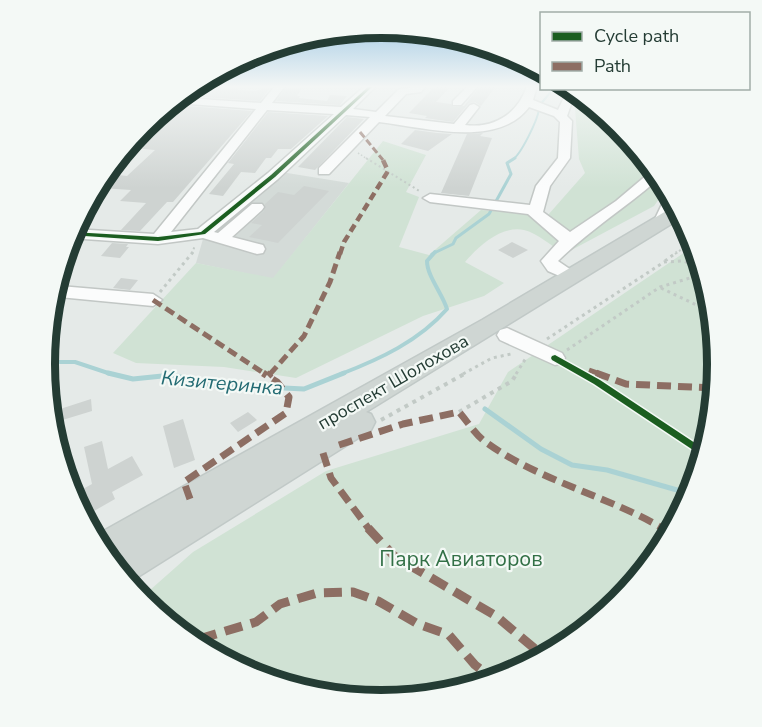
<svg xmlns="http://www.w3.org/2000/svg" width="762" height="727" viewBox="0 0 762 727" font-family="'Nunito Sans',sans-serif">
<rect width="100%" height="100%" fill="#e5eae8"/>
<path fill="#d4dbd8" d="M 281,172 L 349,183 L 273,279 L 196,263 L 203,239 Z"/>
<path fill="#d0e2d4" d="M 574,96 L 619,126 L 664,192 L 654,206 L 564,254 C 553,247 537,233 524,230 C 501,225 478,247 465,262 L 504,283 L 484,296 L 423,316 L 296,378 L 224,367 L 136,363 L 113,353 L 196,263 L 273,278 L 383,141 L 426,155 L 406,192 L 419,197 L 399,247 L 429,255 L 481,210 L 548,215 L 585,173 L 579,159 Z
M 694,246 L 717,364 L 692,493 L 619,602 L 509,675 L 381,700 L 252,674 L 141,598 L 193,552 L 326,471 L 479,424 L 508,372 Z"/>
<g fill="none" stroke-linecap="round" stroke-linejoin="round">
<path stroke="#aad2d4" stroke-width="2" d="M 539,106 L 554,88
M 512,160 C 521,155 538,119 539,109"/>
<path stroke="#aad2d4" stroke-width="3" d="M 432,254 L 453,244 L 456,238 L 489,214 L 511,174 L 507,163 L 515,158"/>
<path stroke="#aad2d4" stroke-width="4" d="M 45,362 L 75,362 L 111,374
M 341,374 C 380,359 419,341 447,309 C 442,293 427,276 427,261 L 435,252"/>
<path stroke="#aad2d4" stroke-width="5" d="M 108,373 L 133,379 L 172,375 L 208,384 L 304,389 L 344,373
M 485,409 L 541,449 L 572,465 L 607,470 L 691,494"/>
</g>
<path fill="#ced3d1" d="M 435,86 L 451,86 L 436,102 L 451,104 L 453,107 L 464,106 L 480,86 L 496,86 L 481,106 L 475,102 L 469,103 L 453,122 L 425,118 L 427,116 L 409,113 Z
M 201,87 L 255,91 L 271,87 L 260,101 L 187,96 Z
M 286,88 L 302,88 L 297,96 L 300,96 L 299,98 L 327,101 L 330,95 L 347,96 L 340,105 L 276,101 Z
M 174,105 L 252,111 L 173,202 L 167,202 L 140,231 L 121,230 L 146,203 L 120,201 L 131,190 L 101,188 L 110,174 L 127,176 L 155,150 L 134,148 L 149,135 L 145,135 L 149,131 L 140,130 L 143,125 Z
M 268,112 L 328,116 L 291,149 L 278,149 L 271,158 L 266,158 L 255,173 L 241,172 L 223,196 L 209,194 L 234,164 L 228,163 Z
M 347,117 L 364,119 L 315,170 L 298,167 Z
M 415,130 L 437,133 L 452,134 L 428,151 L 401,144 Z
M 483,133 L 480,136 L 492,138 L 469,196 L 441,193 L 467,134 Z
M 304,186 L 329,191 L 278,243 L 249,237 L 262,225 L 251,223 L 264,211 L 265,204 L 278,192 L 294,195 Z
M 512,242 L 528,250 L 513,258 L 498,250 Z
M 112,243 L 128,244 L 126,247 L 129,247 L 120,258 L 101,256 Z
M 121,278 L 138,280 L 130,290 L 113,288 Z
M 91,399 L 92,411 L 56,422 L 54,411 Z
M 248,412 L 257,420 L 238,432 L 230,423 Z
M 183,419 L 195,460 L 174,468 L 163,426 Z
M 102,441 L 108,469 L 132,456 L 143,475 L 112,492 L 115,499 L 87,515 L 82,504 L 79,505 L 72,495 L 92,484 L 84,447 Z"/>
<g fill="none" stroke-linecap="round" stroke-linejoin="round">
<g stroke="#c2c7c5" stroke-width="3">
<path id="minor" d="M 275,86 L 285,86 L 272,103 L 341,107 L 365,86 L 376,86 L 353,109 L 376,112 L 399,89 L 426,86 L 421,92 L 406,94 L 385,116 L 454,124 L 470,105 L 474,104 L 479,107 L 465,125 C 495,129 518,113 527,86 L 537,86 L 533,100 L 558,110 L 567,91 L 574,96 L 567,116 L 572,121 L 570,158 L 550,186 L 543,212 L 570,232 L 616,201 L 648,174 L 651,173 L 656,181 C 624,209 588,231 558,261 L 580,276 L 571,281 L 548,271 L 541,261 L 559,241 L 528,214 L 430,202 L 423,198 L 430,194 L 530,205 L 536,186 L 558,158 L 560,122 L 554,116 L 529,107 C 498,149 423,127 379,122 L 329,174 L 319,174 L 319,168 L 370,117 L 346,115 L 278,179 L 214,232 L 218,233 L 252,204 L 262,204 L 264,207 L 262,210 L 232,237 L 263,245 L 265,249 L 263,253 L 257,254 L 203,238 L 158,244 L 69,238 L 74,229 L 154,234 L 256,109 L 176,103 L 184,98 L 261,103 ZM 267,110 L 334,114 L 268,173 L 198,229 L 171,232 Z
M 468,86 L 478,86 L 461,105 L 453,105 L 453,101 Z
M 667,198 L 675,209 L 667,224 L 657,224 L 654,221 L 663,202 Z
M 60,286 L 153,294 L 162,300 L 153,306 L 59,297 Z
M 507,328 L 562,353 L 565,358 L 562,363 L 555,365 L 500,340 L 497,335 L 500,330 Z"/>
</g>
<g stroke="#c1c9c7" stroke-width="3">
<path id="major" d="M 673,207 L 681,218 L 366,412 L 371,414 L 375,422 L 371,430 L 133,580 L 130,581 L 98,534 L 482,320 Z"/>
</g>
<path stroke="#c2cac6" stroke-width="1.5" stroke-dasharray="1.5 2" stroke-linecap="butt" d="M 358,153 L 369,160"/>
<path stroke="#c2cac6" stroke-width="2" stroke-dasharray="2 3" stroke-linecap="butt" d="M 366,158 L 421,192
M 192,254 L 195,245
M 675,254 L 693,241"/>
<path stroke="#c2cac6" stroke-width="3" stroke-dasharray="3 4" stroke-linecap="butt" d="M 665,261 L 677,252
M 661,288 L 707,310
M 160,292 L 193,252
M 547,339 L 664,262 L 683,261 L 698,266
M 567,350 L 660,287 L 700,275
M 463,374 L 492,358 L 511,354
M 516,374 L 526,358"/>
<path stroke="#c2cac6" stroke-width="4" stroke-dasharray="4 5" stroke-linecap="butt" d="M 459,412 L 512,381 L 517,373
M 381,420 L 466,373"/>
<use href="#minor" fill="#fbfcfc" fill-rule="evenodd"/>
<use href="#major" fill="#cfd6d3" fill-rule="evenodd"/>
<path stroke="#8d6e63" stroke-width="3" stroke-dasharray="7 3" stroke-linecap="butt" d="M 360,132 L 383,160"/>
<path stroke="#8d6e63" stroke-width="4.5" stroke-dasharray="8 4.5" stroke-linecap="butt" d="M 340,254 L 344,242 L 388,171 L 382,158"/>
<path stroke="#8d6e63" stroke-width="5" stroke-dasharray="10 5" stroke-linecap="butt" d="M 153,300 L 265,374
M 589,370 L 600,374
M 270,374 L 304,336 L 330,282 L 340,252"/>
<path stroke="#8d6e63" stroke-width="7" stroke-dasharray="14 7" stroke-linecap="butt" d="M 596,373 L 626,384 L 713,388
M 268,376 L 271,373
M 339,445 L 403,424 L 459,412 C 468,422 475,435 487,443 C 540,481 608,496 664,529
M 323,453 L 331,478 L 369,529
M 190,499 L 184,482 L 286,413 L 289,397 L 277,382 L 263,373"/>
<path stroke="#8d6e63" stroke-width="9" stroke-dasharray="18 9" stroke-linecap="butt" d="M 368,528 L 394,556 L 496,616 L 541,654
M 662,528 L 666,530
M 199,639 L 256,622 L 280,604 L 317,593 L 353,592 L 378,601 L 418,624 L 449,635 L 475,665 L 492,678"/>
<g stroke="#f4f9f6" stroke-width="3">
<path id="cycleway" d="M 369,86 L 373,86 L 275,177 L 205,234 L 158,241 L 70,235 L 72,232 L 158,237 L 201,232 L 271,175 Z
M 555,355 L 600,380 L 701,447 L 699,454 L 594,384 L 552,360 L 551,358 L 552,356 Z"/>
</g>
<use href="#cycleway" fill="#1b5e20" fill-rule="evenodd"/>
</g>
<linearGradient id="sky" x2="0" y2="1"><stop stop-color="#8fc0e0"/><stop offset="0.46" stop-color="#f3f6f5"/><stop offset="1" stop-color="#f3f6f5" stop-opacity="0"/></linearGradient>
<rect width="762" height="188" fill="url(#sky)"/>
<g text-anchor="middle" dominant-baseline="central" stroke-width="4.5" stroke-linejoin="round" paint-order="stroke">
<g font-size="18" fill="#243c34" stroke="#f4f9f6">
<text transform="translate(393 382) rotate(-30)">проспект Шолохова</text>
</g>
<g font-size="20" font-style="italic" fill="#236b73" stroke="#f4f9f6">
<text transform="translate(222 383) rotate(5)">Кизитеринка</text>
</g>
<g font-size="21" fill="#327046" stroke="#f4f9f6">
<text x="461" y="559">Парк Авиаторов</text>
</g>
</g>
<path d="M0 0H762V727H0ZM55 364a326 326 0 1 1 652 0a326 326 0 1 1-652 0Z" fill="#f4f9f6" fill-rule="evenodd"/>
<path fill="none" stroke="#243c34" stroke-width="8" d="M55 364a326 326 0 1 1 652 0a326 326 0 1 1-652 0Z"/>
<rect x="540" y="12" width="210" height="78" fill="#f4f9f6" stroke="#a1ada8" stroke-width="1.5"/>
<rect x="552" y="32" width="30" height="9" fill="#1b5e20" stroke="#a1ada8" stroke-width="1.5"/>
<text x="594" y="42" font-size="18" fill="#243c34">Cycle path</text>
<rect x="552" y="62" width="30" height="9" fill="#8d6e63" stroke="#a1ada8" stroke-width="1.5"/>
<text x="594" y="72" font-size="18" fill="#243c34">Path</text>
</svg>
